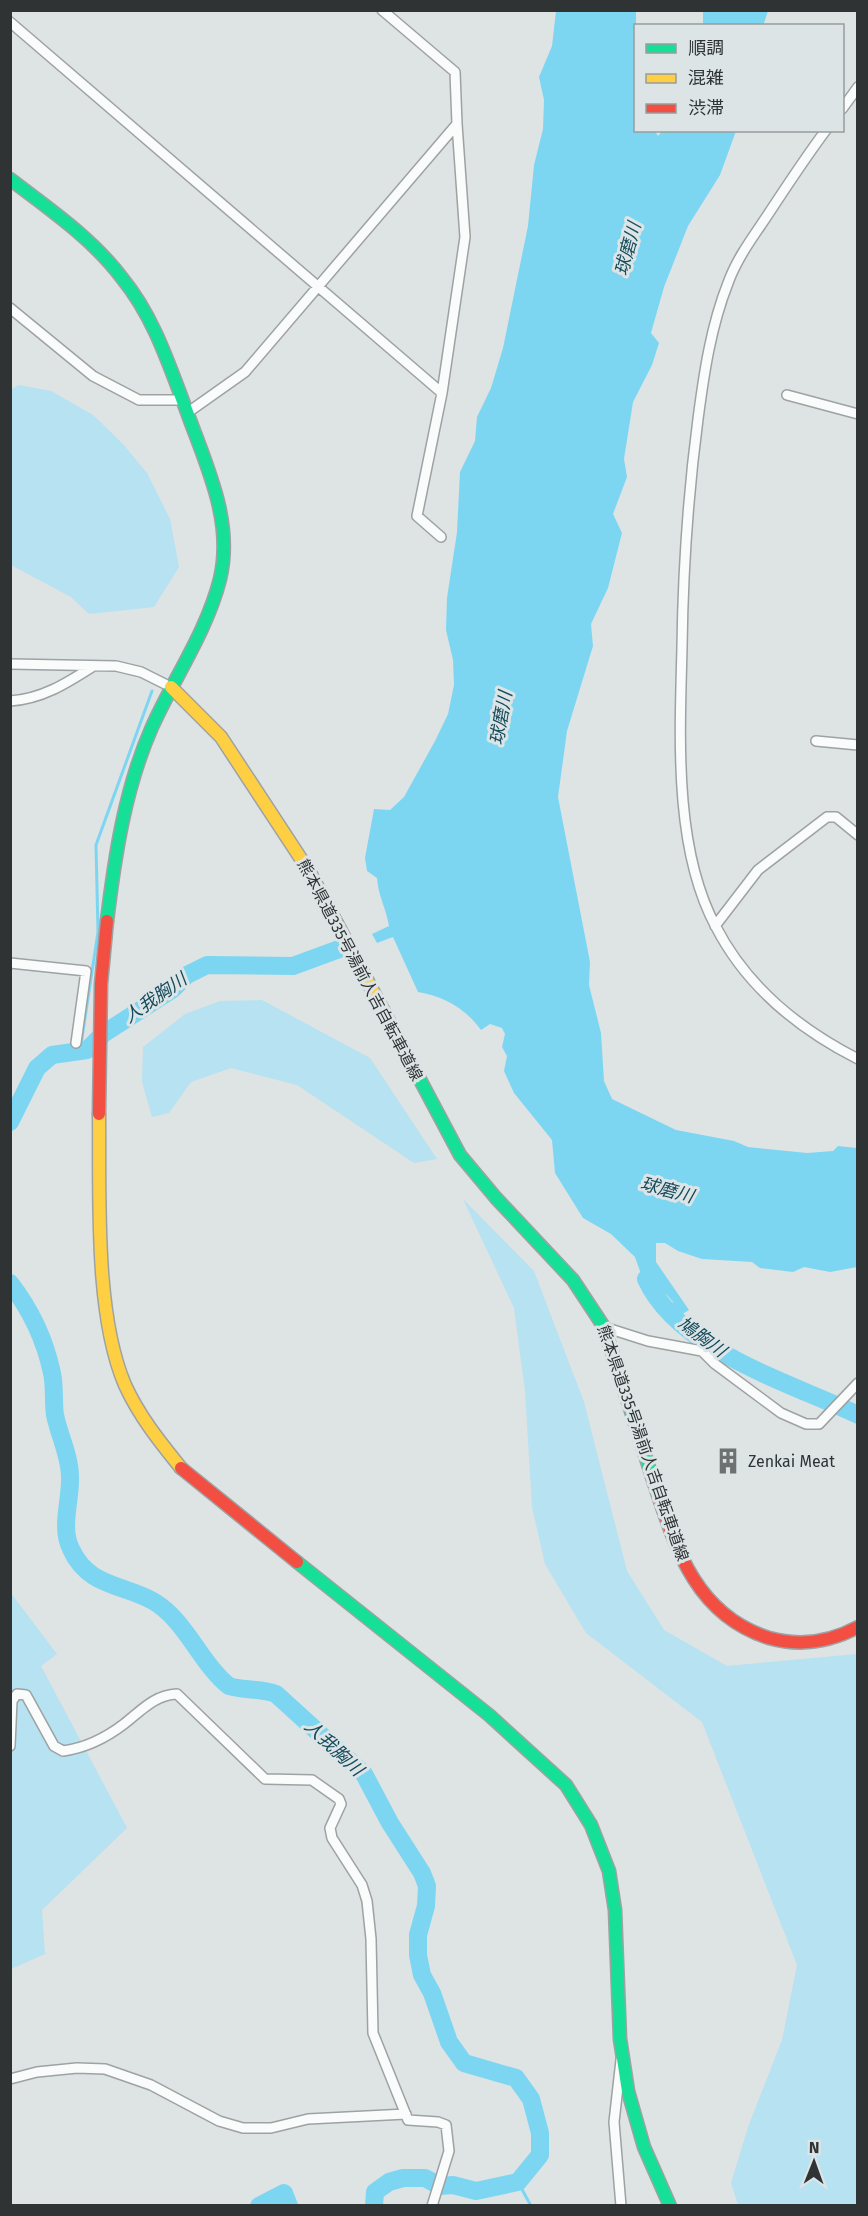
<svg xmlns="http://www.w3.org/2000/svg" width="868" height="2216" viewBox="0 0 868 2216" font-family="'Fira Sans','Noto Sans JP',sans-serif">
<rect width="100%" height="100%" fill="#dee3e4"/>
<path fill="#b6e2f1" d="M 19,385 L 51,391 L 93,415 L 123,444 L 147,473 L 170,519 L 179,567 L 154,607 L 89,614 L 71,597 L 11,565 L 11,389 Z
M 262,1000 L 370,1058 L 437,1159 L 414,1163 L 297,1085 L 231,1068 L 191,1082 L 169,1113 L 152,1117 L 142,1082 L 143,1047 L 185,1014 L 220,1001 Z
M 463,1199 L 534,1271 L 584,1402 L 627,1571 L 664,1630 L 727,1666 L 857,1654 L 857,2205 L 738,2205 L 731,2183 L 748,2127 L 782,2040 L 797,1965 L 702,1722 L 586,1633 L 545,1564 L 532,1507 L 525,1391 L 514,1308 Z
M 10,1592 L 57,1654 L 41,1666 L 127,1828 L 42,1910 L 45,1954 L 11,1969 Z"/>
<path fill="#7dd6f1" d="M 556,11 L 636,11 L 636,130 L 655,131 L 658,136 L 662,131 L 736,131 L 720,175 L 688,226 L 664,287 L 651,333 L 659,343 L 652,365 L 633,402 L 624,459 L 627,477 L 613,514 L 622,533 L 608,588 L 591,624 L 593,646 L 567,731 L 558,797 L 590,962 L 589,985 L 601,1033 L 604,1081 L 612,1099 L 676,1130 L 734,1141 L 748,1147 L 807,1153 L 833,1151 L 838,1146 L 857,1148 L 857,1267 L 830,1272 L 804,1267 L 793,1272 L 760,1268 L 752,1262 L 702,1259 L 678,1251 L 665,1243 L 656,1243 L 656,1262 L 689,1310 L 669,1322 L 673,1302 L 666,1294 L 658,1301 L 641,1274 L 635,1257 L 611,1234 L 583,1218 L 555,1173 L 552,1140 L 514,1093 L 504,1071 L 507,1056 L 502,1047 L 505,1034 L 502,1028 L 490,1024 L 481,1030 C 466,1009 444,996 418,992 L 393,937 L 377,943 L 372,934 L 389,926 C 386,908 378,895 377,878 L 367,871 L 365,858 L 374,809 L 390,810 L 404,797 L 435,741 L 448,714 L 454,685 L 453,660 L 446,630 L 447,598 L 457,532 L 460,472 L 475,441 L 477,417 L 491,388 L 503,348 L 528,226 L 534,165 L 543,129 L 544,100 L 539,77 L 552,46 Z
M 703,11 L 703,10 L 768,11 L 763,26 L 703,25 Z"/>
<g fill="none" stroke-linecap="round" stroke-linejoin="round">
<path stroke="#7dd6f1" stroke-width="3" d="M 80,1051 L 98,932 L 96,845 L 152,691
M 518,2182 L 531,2206"/>
<path stroke="#7dd6f1" stroke-width="18" d="M 10,1122 L 37,1068 L 52,1055 L 87,1050 L 103,1034 L 173,989 L 187,975 L 207,965 L 293,966 L 342,948
M 646,1279 C 678,1350 791,1383 858,1415
M 10,1283 C 31,1310 45,1340 52,1373 C 55,1387 53,1401 55,1415 C 59,1435 70,1456 70,1477 C 71,1500 60,1527 71,1549 C 88,1587 123,1584 153,1601 C 186,1620 200,1663 229,1686 C 245,1691 261,1688 276,1694 L 364,1774 L 390,1823 L 422,1873 L 427,1886 L 426,1906 L 418,1935 L 418,1955 L 422,1975 L 432,1993 L 449,2042 L 464,2063 L 516,2078 L 531,2099 L 540,2133 L 540,2155 L 518,2182 L 476,2191 L 453,2185 L 440,2186 L 425,2178 L 403,2178 L 389,2182 L 375,2192 L 374,2206
M 259,2206 L 284,2193 L 289,2206"/>
<g stroke="#9ea2a3" stroke-width="12">
<path id="street" d="M 10,22 L 442,393
M 842,109 L 858,87
M 826,130 C 805,158 786,187 767,216 C 753,237 737,258 728,283 C 711,326 704,373 698,419 C 688,495 683,570 682,647 C 680,734 673,848 716,927 C 747,987 799,1029 858,1059
M 10,308 L 93,376 L 139,400 L 182,400
M 787,395 L 858,414
M 187,413 L 245,372 L 457,124 L 455,72 L 382,10
M 441,537 L 417,516 L 442,393 L 465,237 L 457,124
M 10,664 L 116,666 L 141,672 L 171,687
M 10,701 C 42,699 67,683 92,667
M 816,741 L 858,745
M 715,926 L 758,870 L 827,817 L 836,817 L 858,835
M 10,963 L 86,971 L 76,1043
M 604,1327 L 648,1341 L 702,1351 L 715,1364 L 781,1413 L 806,1424 L 819,1424 L 858,1383
M 10,1746 L 12,1701 L 17,1694 L 26,1695 L 54,1746 L 63,1751 C 85,1748 107,1737 124,1724 C 141,1711 154,1695 177,1694 L 265,1779 L 312,1780 L 339,1799 L 341,1804 L 330,1828 L 332,1838 L 362,1885 L 367,1901 L 371,1939 L 373,2033 L 408,2120 L 438,2122 L 446,2125 L 449,2151 L 432,2206
M 10,2079 L 37,2072 L 77,2068 L 105,2069 L 151,2085 L 219,2121 L 243,2128 L 271,2128 L 308,2119 L 406,2114
M 621,2206 L 614,2122 L 621,2060"/>
</g>
<g stroke="#9ea2a3" stroke-width="15">
<path id="fast" d="M 10,179 C 49,209 92,238 122,278 C 154,317 169,365 187,412 C 206,465 234,521 220,579 C 207,631 174,678 152,727 C 125,788 115,855 107,921
M 383,1010 L 460,1155 L 496,1198 L 573,1280 L 604,1327 L 654,1483
M 297,1562 L 489,1715 L 566,1785 L 591,1825 L 609,1871 L 615,1910 L 620,2039 L 628,2091 L 644,2147 L 670,2206"/>
</g>
<g stroke="#9ea2a3" stroke-width="15">
<path id="slow" d="M 171,687 L 221,737 L 309,871 L 383,1010
M 99,1114 C 100,1193 94,1313 125,1385 C 139,1416 160,1442 181,1468"/>
</g>
<g stroke="#9ea2a3" stroke-width="15">
<path id="jam" d="M 99,1114 L 101,984 L 107,921
M 181,1468 L 297,1562
M 654,1483 C 676,1549 696,1615 769,1638 C 801,1647 830,1642 858,1627"/>
</g>
<use href="#street" stroke="#fafbfb" stroke-width="9"/>
<use href="#fast" stroke="#16e098" stroke-width="12"/>
<use href="#slow" stroke="#ffcf43" stroke-width="12"/>
<use href="#jam" stroke="#f24e42" stroke-width="12"/>
</g>
<defs>
<g id="building-bare" transform="scale(2.07)"><path d="M-4-6H4V6H1V3H-1V6H-4ZM-2.5-4.3h1.7v1.8h-1.7ZM.8-4.3h1.7v1.8H.8ZM-2.5-1h1.7V.8h-1.7ZM.8-1h1.7V.8H.8Z" fill="#6d7172" stroke="#dce4e6" stroke-width="2.5" paint-order="stroke"/></g>
</defs>
<g fill-rule="evenodd">
<use href="#building-bare" x="728" y="1461"/>
</g>
<g text-anchor="middle" dominant-baseline="central" stroke-width="6" stroke-linejoin="round" paint-order="stroke">
<g font-size="16" fill="#303334" stroke="#dce4e6">
<text transform="translate(360 970) rotate(62)">熊本県道335号湯前人吉自転車道線</text>
<text transform="translate(643 1443) rotate(71)">熊本県道335号湯前人吉自転車道線</text>
</g>
<g font-size="16" fill="#303334" stroke="#dce4e6" text-anchor="start">
<text x="748" y="1461">Zenkai Meat</text>
</g>
<g font-size="18" font-style="italic" fill="#164b5b" stroke="#dce4e6">
<text transform="translate(628 249) rotate(-75)">球磨川</text>
<text transform="translate(501 718) rotate(-80)">球磨川</text>
<text transform="translate(155 998) rotate(-35)">人我胸川</text>
<text transform="translate(667 1190) rotate(15)">球磨川</text>
<text transform="translate(702 1337) rotate(36)">鳩胸川</text>
<text transform="translate(334 1748) rotate(43)">人我胸川</text>
</g>
</g>
<rect width="868" height="2216" fill="none" stroke="#303334" stroke-width="24"/>
<rect x="634" y="24" width="210" height="108" fill="#dce4e6" stroke="#979d9f" stroke-width="1.5"/>
<rect x="646" y="44" width="30" height="9" fill="#16e098" stroke="#979d9f" stroke-width="1.5"/>
<text x="688" y="54" font-size="18" fill="#303334">順調</text>
<rect x="646" y="74" width="30" height="9" fill="#ffcf43" stroke="#979d9f" stroke-width="1.5"/>
<text x="688" y="84" font-size="18" fill="#303334">混雑</text>
<rect x="646" y="104" width="30" height="9" fill="#f24e42" stroke="#979d9f" stroke-width="1.5"/>
<text x="688" y="114" font-size="18" fill="#303334">渋滞</text>
<g transform="translate(814 2162) rotate(1)" stroke="#dce4e6" stroke-width="4.5" paint-order="stroke">
<path d="M0-4.5L10 22L0 15L-10 22Z" fill="#303334"/>
<text y="-9" font-size="16" font-weight="bold" text-anchor="middle" fill="#303334">N</text>
</g>
</svg>
